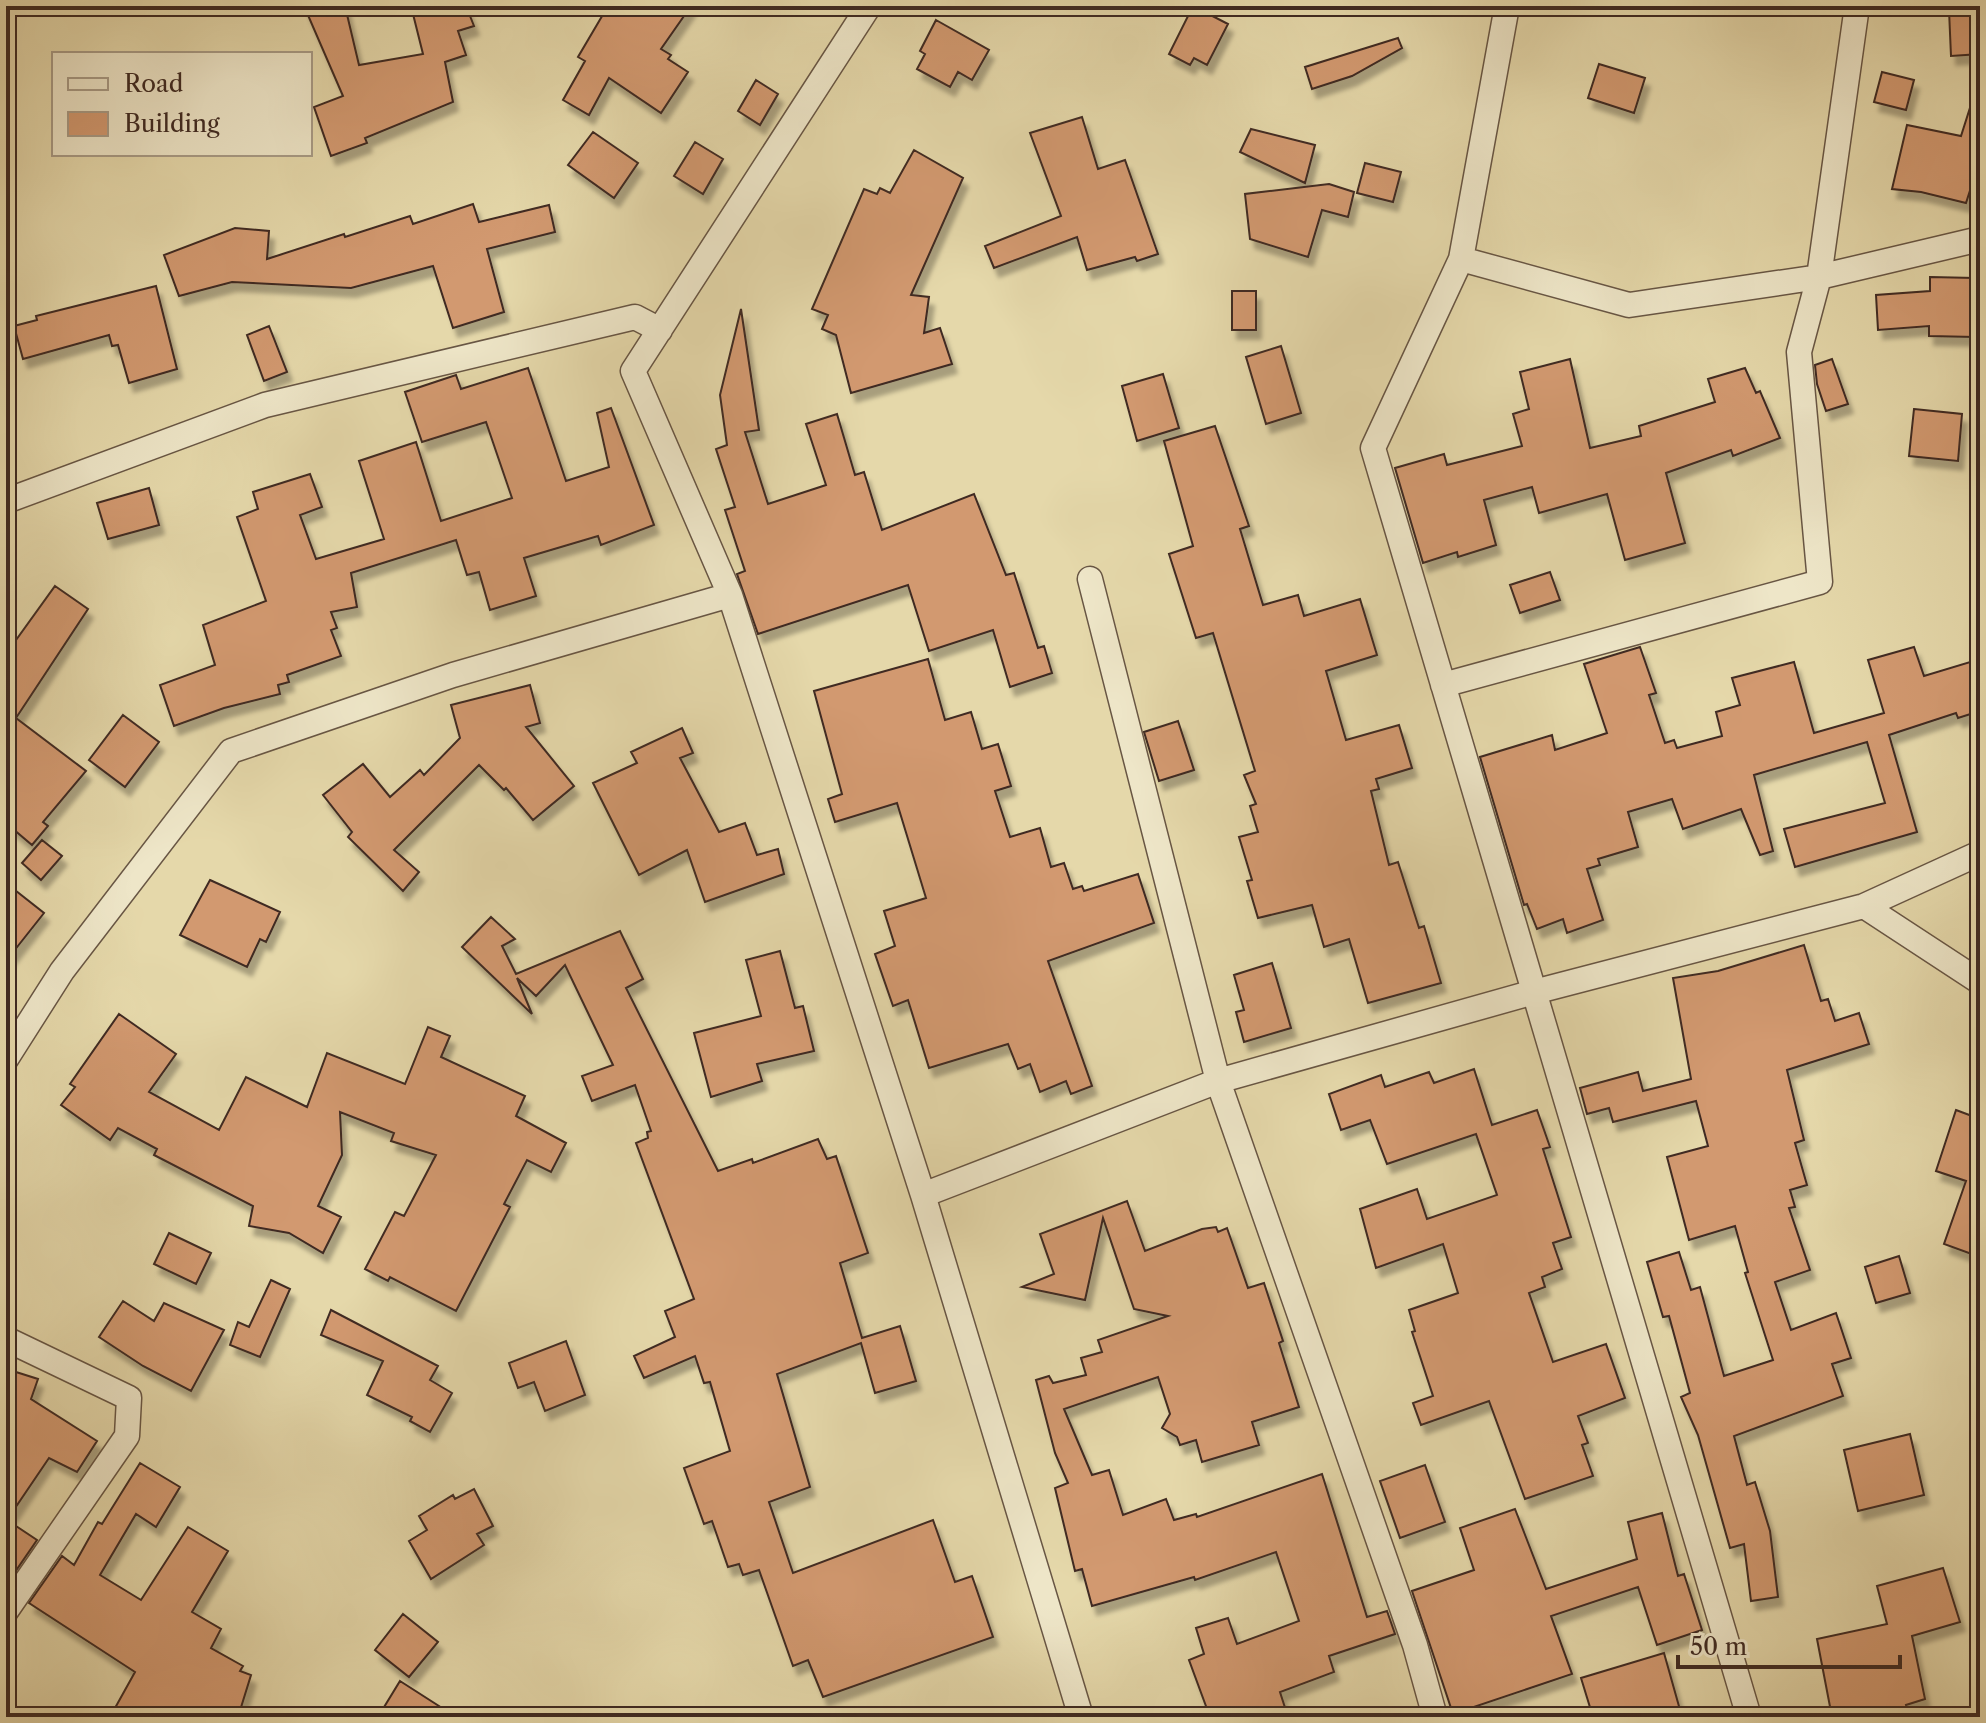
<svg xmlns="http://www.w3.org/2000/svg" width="1986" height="1723" viewBox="0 0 1986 1723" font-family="'Libre Caslon Text',serif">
<defs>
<filter id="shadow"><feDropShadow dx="5" dy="9" stdDeviation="2" flood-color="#0004"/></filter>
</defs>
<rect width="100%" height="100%" fill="#e5d8aa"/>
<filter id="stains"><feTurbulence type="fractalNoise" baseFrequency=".0025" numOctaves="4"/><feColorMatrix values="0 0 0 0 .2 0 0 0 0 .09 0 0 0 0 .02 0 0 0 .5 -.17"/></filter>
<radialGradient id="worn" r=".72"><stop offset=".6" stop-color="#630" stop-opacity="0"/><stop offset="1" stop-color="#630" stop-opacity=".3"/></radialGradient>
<path fill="#d29970" stroke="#3f2a22" stroke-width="2" filter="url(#shadow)" d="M 304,6 L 345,6 L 359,65 L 423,54 L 411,6 L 466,6 L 474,26 L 458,31 L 466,55 L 445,62 L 453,102 L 365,138 L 367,143 L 331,156 L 314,107 L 343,96 Z
M 608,6 L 691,6 L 661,49 L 671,55 L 668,59 L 688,72 L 661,113 L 609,78 L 589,115 L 563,100 L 585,61 L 578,57 Z
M 1193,6 L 1228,24 L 1207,65 L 1194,58 L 1190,65 L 1169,54 Z
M 1980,7 L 1980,54 L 1951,56 L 1949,10 Z
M 936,20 L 989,50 L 972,80 L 958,72 L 950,87 L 917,69 L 925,54 L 920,51 Z
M 1398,38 L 1402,48 L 1352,76 L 1312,89 L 1305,67 Z
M 1599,64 L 1645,78 L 1634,113 L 1588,98 Z
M 1882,72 L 1914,80 L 1906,110 L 1874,102 Z
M 756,80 L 778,94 L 760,125 L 738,111 Z
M 1975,92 L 1980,92 L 1980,159 L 1966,203 L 1921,192 L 1892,189 L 1907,125 L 1961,136 Z
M 1082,117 L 1098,169 L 1125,160 L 1158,254 L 1137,261 L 1135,257 L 1087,270 L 1077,237 L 994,268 L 985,246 L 1061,216 L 1030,133 Z
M 1251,129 L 1315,145 L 1305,183 L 1240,152 Z
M 593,132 L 638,163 L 614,198 L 568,165 Z
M 695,142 L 723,159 L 703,194 L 674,176 Z
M 914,150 L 963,178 L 911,295 L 929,297 L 924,333 L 940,328 L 952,364 L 851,393 L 836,335 L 822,329 L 828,315 L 812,309 L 864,189 L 877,194 L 880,188 L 890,193 Z
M 1365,163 L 1401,172 L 1393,202 L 1357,193 Z
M 1329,184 L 1354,192 L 1348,217 L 1322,210 L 1308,257 L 1250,239 L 1245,194 Z
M 473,204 L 479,222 L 549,205 L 555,232 L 487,249 L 504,312 L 453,328 L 433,266 L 351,288 L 232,282 L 179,296 L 164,255 L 235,228 L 269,231 L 267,259 L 344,234 L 345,237 L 410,216 L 413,224 Z
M 1930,277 L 1975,278 L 1975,337 L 1929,336 L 1929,326 L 1878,330 L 1876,295 L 1930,291 Z
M 156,286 L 177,369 L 129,383 L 118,345 L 112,346 L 109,335 L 23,359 L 14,326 L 37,320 L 36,316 Z
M 1232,291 L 1256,291 L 1256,330 L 1232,330 Z
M 741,309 L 759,430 L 745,432 L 768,504 L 826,485 L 806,424 L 837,414 L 855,475 L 864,472 L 882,530 L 974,494 L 1006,575 L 1014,573 L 1038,648 L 1044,646 L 1052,673 L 1010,687 L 993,630 L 929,651 L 908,585 L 758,634 L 737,574 L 745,571 L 725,510 L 735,507 L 716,449 L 727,445 L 720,395 Z
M 269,326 L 287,372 L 264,381 L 247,335 Z
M 1281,346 L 1301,413 L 1266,424 L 1246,357 Z
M 1570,359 L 1590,448 L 1641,436 L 1639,426 L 1715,402 L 1708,379 L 1745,368 L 1756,393 L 1760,391 L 1780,438 L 1733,456 L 1731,450 L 1666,473 L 1685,543 L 1625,560 L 1607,494 L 1539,513 L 1532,487 L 1484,500 L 1496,545 L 1458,557 L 1457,552 L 1423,563 L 1395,468 L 1444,454 L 1447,465 L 1522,446 L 1513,414 L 1529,409 L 1520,372 Z
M 1832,359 L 1848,404 L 1826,411 L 1817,384 L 1815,365 Z
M 528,368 L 566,481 L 609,467 L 597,413 L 611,408 L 654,525 L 601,545 L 598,536 L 524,558 L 536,596 L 490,610 L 479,572 L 467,575 L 456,540 L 351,573 L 357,607 L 331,612 L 337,628 L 331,630 L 341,656 L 287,675 L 289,682 L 278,685 L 280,694 L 224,708 L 174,726 L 160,685 L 215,665 L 203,625 L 266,601 L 237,517 L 258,509 L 253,492 L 310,474 L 322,507 L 300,515 L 316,559 L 384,539 L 359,461 L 416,442 L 441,521 L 512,498 L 486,422 L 422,442 L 405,392 L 456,375 L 461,389 Z
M 1163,374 L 1179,428 L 1137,441 L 1122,386 Z
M 1914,409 L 1962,414 L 1958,461 L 1909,456 Z
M 1215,426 L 1249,526 L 1240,529 L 1263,605 L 1298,595 L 1304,616 L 1360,599 L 1377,655 L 1326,671 L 1346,740 L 1399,725 L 1412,768 L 1376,779 L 1379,789 L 1371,791 L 1389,865 L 1398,862 L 1419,928 L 1424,926 L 1441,983 L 1368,1003 L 1349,939 L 1324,947 L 1312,905 L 1258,918 L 1247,881 L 1252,880 L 1239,837 L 1258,832 L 1250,806 L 1256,804 L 1244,775 L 1255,771 L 1213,633 L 1196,638 L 1169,554 L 1193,546 L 1164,441 Z
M 149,488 L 159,525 L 108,539 L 97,503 Z
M 1550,572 L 1560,600 L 1520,613 L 1510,585 Z
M 55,586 L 88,609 L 16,718 L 86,771 L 43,822 L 48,826 L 32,845 L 6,823 L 6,631 L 16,640 Z
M 1640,647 L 1656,693 L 1649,695 L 1665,743 L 1674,740 L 1677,748 L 1722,736 L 1716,712 L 1740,705 L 1732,678 L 1794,662 L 1814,733 L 1884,713 L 1868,660 L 1914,647 L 1924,676 L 1980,659 L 1980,711 L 1958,718 L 1956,713 L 1889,735 L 1917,832 L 1795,867 L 1784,829 L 1885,803 L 1867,742 L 1754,775 L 1773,851 L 1760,855 L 1741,809 L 1683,829 L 1672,799 L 1628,812 L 1638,847 L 1598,859 L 1600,865 L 1587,869 L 1603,920 L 1567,933 L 1563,919 L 1537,929 L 1527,904 L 1524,905 L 1480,757 L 1552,735 L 1555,750 L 1607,733 L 1584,664 Z
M 928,659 L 945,720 L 971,712 L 982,749 L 998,744 L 1011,786 L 995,791 L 1010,837 L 1040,828 L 1051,867 L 1064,863 L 1073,889 L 1082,886 L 1084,891 L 1138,874 L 1154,923 L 1048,961 L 1092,1086 L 1071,1094 L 1066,1081 L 1040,1092 L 1030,1064 L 1018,1069 L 1008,1044 L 929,1068 L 908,1000 L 893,1006 L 875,954 L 895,946 L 884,911 L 926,898 L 897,803 L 835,822 L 828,799 L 842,794 L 814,691 Z
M 530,685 L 540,723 L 526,727 L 574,786 L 533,820 L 506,788 L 504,790 L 479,765 L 394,850 L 419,872 L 403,891 L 348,837 L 352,832 L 323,795 L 363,764 L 390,797 L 420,770 L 424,775 L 460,738 L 451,705 Z
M 123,715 L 159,742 L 125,787 L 89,760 Z
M 1178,721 L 1194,770 L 1159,781 L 1144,732 Z
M 682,728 L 693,753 L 680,758 L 719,832 L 745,823 L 757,855 L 778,849 L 784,874 L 705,902 L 687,850 L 639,875 L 593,783 L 637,763 L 631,752 Z
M 42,840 L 62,856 L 41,880 L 22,863 Z
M 210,880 L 280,912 L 266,942 L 260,939 L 247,967 L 180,935 Z
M 6,883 L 44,913 L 6,961 Z
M 491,917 L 515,939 L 502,946 L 516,974 L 620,931 L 643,979 L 626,988 L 718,1171 L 752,1159 L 753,1163 L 818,1139 L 827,1159 L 836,1156 L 868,1253 L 840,1263 L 862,1338 L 900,1326 L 916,1381 L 875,1393 L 861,1343 L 777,1374 L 810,1487 L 769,1502 L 793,1573 L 933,1520 L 955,1582 L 972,1576 L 993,1637 L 823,1697 L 808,1660 L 793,1666 L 759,1570 L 743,1575 L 739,1564 L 728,1567 L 712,1521 L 704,1524 L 684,1468 L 730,1451 L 710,1382 L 704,1383 L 695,1356 L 644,1378 L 634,1356 L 675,1337 L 665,1311 L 694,1299 L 636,1143 L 648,1138 L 647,1132 L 651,1131 L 635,1085 L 592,1101 L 582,1076 L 613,1065 L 565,965 L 536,996 L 517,978 L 532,1014 L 462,947 Z
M 1804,945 L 1821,1001 L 1828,999 L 1835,1021 L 1859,1013 L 1869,1044 L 1787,1070 L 1804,1140 L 1795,1143 L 1807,1185 L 1790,1190 L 1795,1207 L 1789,1208 L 1810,1270 L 1775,1282 L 1791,1330 L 1836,1313 L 1851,1358 L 1832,1364 L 1843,1396 L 1734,1436 L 1747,1485 L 1755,1482 L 1770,1531 L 1778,1597 L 1751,1601 L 1744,1544 L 1730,1548 L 1698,1435 L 1681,1397 L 1690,1393 L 1669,1316 L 1663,1317 L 1647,1262 L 1679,1252 L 1691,1290 L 1700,1287 L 1724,1376 L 1773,1360 L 1745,1273 L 1748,1272 L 1735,1226 L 1689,1240 L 1667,1157 L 1708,1146 L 1696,1101 L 1613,1122 L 1609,1108 L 1587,1114 L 1580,1088 L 1638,1072 L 1643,1091 L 1691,1079 L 1673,978 L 1718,971 Z
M 780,951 L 795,1008 L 803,1006 L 814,1051 L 757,1064 L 762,1081 L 711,1097 L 694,1033 L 761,1016 L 746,960 Z
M 1272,963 L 1291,1028 L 1244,1042 L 1236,1012 L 1244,1010 L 1234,975 Z
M 119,1014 L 176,1054 L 149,1092 L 219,1130 L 246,1077 L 307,1107 L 327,1053 L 405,1084 L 428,1027 L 450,1036 L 441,1057 L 525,1096 L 516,1116 L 566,1143 L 551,1172 L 527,1160 L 504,1204 L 510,1207 L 456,1311 L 390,1277 L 388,1281 L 365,1269 L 395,1212 L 404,1216 L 436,1155 L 391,1141 L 394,1133 L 340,1112 L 342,1155 L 318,1206 L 341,1217 L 323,1253 L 289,1233 L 249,1226 L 253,1206 L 154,1155 L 157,1149 L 118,1128 L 110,1140 L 61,1105 L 75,1087 L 70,1084 Z
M 1474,1069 L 1492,1125 L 1537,1110 L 1550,1147 L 1543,1149 L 1571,1237 L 1553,1243 L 1562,1269 L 1542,1277 L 1545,1287 L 1529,1293 L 1553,1362 L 1606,1344 L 1625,1398 L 1578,1416 L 1588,1443 L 1582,1445 L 1593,1476 L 1525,1499 L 1489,1401 L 1421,1425 L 1413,1403 L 1433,1396 L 1412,1332 L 1415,1331 L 1409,1310 L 1458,1293 L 1443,1244 L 1376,1268 L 1360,1209 L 1417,1189 L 1427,1219 L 1497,1195 L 1476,1134 L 1387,1164 L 1370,1120 L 1341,1130 L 1329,1094 L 1381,1075 L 1385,1087 L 1429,1072 L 1434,1083 Z
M 1956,1110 L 1980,1119 L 1980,1257 L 1944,1244 L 1966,1181 L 1936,1171 Z
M 1127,1201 L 1145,1251 L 1202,1229 L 1216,1227 L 1218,1232 L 1227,1228 L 1248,1288 L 1264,1283 L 1283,1341 L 1279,1343 L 1299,1407 L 1252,1422 L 1259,1445 L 1202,1462 L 1196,1440 L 1180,1445 L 1177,1437 L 1162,1428 L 1170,1414 L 1158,1377 L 1064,1409 L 1092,1475 L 1109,1470 L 1123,1515 L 1166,1499 L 1174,1520 L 1196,1514 L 1197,1517 L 1322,1474 L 1367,1617 L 1387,1611 L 1395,1634 L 1329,1656 L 1334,1672 L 1280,1692 L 1288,1717 L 1210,1717 L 1189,1660 L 1204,1654 L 1196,1628 L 1228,1618 L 1237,1644 L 1299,1621 L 1276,1552 L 1195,1580 L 1194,1577 L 1092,1606 L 1082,1569 L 1075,1571 L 1055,1488 L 1068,1483 L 1055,1453 L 1036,1380 L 1049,1376 L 1053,1383 L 1086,1375 L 1081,1358 L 1102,1352 L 1098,1340 L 1168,1316 L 1134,1309 L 1103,1218 L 1085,1300 L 1022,1287 L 1054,1274 L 1040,1234 Z
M 169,1233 L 211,1253 L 196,1284 L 154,1264 Z
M 1899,1256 L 1910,1293 L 1876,1303 L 1865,1267 Z
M 271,1280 L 290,1289 L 260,1357 L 230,1345 L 238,1322 L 249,1327 Z
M 123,1301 L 154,1321 L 164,1303 L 224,1330 L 191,1391 L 143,1366 L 99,1337 Z
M 331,1310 L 438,1366 L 430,1380 L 452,1393 L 430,1432 L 410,1421 L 412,1417 L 367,1395 L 383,1361 L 321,1335 Z
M 566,1341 L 585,1395 L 545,1411 L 534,1382 L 518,1388 L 509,1363 Z
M 16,1372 L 38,1379 L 31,1399 L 97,1441 L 77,1472 L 49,1458 L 7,1520 L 37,1540 L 6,1585 L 6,1403 Z
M 1910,1434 L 1924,1495 L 1858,1511 L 1844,1450 Z
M 140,1463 L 180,1487 L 156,1527 L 136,1514 L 100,1575 L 141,1600 L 188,1527 L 228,1551 L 192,1612 L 221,1629 L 211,1648 L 243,1666 L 240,1671 L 251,1675 L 238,1717 L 110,1717 L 135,1672 L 29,1603 L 62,1556 L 74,1565 L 98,1522 L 102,1524 Z
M 1425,1465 L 1445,1522 L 1400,1538 L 1380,1481 Z
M 474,1489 L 493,1526 L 477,1534 L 484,1545 L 431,1579 L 409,1541 L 427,1530 L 419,1516 L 453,1495 L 455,1499 Z
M 1515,1509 L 1546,1589 L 1637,1559 L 1628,1522 L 1662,1513 L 1678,1576 L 1684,1574 L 1702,1630 L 1657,1645 L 1638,1587 L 1551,1616 L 1572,1674 L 1453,1714 L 1412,1591 L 1474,1570 L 1460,1528 Z
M 1943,1568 L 1960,1622 L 1912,1636 L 1925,1699 L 1906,1705 L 1910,1717 L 1832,1717 L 1817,1639 L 1887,1624 L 1877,1586 Z
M 403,1614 L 438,1642 L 409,1677 L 375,1650 Z
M 1664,1653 L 1682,1717 L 1593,1717 L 1581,1678 Z
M 400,1681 L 456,1717 L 378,1717 Z"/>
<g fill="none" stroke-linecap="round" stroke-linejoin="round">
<g stroke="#685644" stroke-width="27">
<path id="minor" d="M 869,6 L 633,371 L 730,595 L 923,1195 L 1081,1717
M 1507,6 L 1461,259 L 1373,448 L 1749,1717
M 1461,259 L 1629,305 L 1819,277 L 1980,239
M 6,501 L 265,405 L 635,317 L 660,330
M 1090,579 L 1218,1081 L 1415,1645 L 1435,1717
M 1443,685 L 1820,582 L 1799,352 L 1819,277 L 1857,6
M 1864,906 L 1980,982
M 6,1059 L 62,971 L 231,751 L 453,675 L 730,595
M 923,1195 L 1218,1081 L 1534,992 L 1864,906 L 1980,853
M 6,1339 L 129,1398 L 127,1436 L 6,1611"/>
</g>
<use href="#minor" stroke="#eee6c8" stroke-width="24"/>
</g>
<rect width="1986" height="1723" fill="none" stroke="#e5d8aa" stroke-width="32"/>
<rect x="8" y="8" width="1970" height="1707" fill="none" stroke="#3f2a22" stroke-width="4"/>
<rect x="16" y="16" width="1954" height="1691" fill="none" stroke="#3f2a22" stroke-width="2"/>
<rect x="52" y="52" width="260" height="104" fill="#eee6c8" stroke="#a89b86" stroke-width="2"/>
<rect x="68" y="78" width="40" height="12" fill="#eee6c8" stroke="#a89b86" stroke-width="2"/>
<text x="124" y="92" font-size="24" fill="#3f2a22">Road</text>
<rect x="68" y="112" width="40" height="24" fill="#d29970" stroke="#a89b86" stroke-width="2"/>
<text x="124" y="132" font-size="24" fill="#3f2a22">Building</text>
<path d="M1678 1655v12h222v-12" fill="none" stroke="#3f2a22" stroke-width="4"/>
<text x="1690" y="1655" font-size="24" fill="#3f2a22" stroke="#eee6c8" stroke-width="6" paint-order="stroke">50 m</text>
<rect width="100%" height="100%" filter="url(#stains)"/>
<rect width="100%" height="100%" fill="url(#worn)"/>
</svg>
